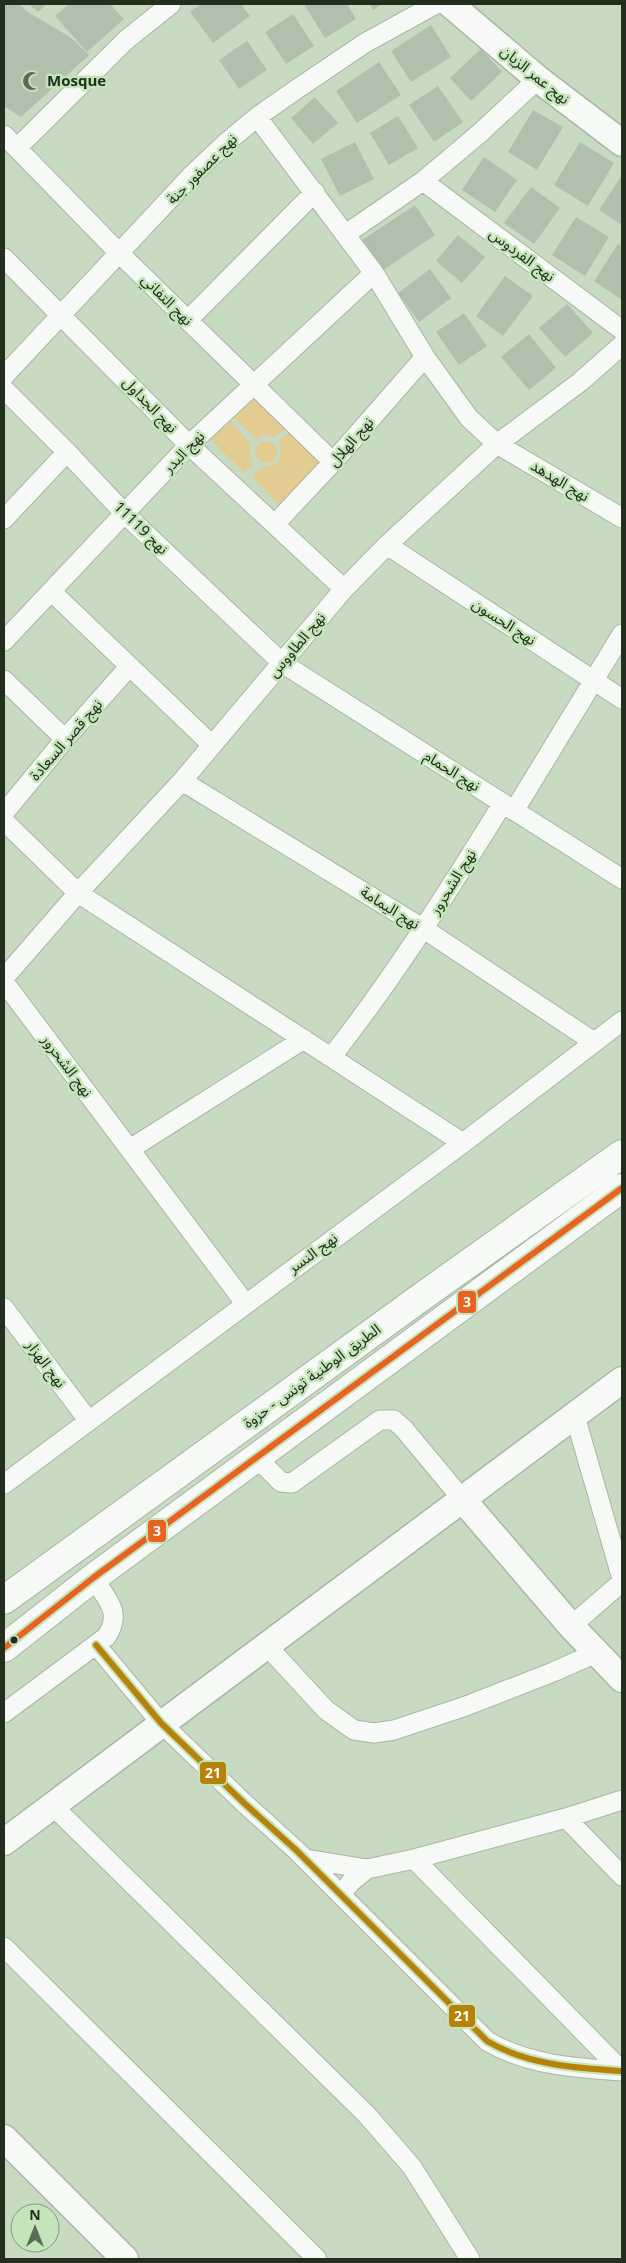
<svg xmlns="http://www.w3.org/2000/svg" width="626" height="2263" viewBox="0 0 626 2263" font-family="Georgia,'Noto Sans Arabic',serif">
<rect width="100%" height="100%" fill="#c9dac3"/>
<path fill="#e2cc92" d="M 255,395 L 286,429 L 274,437 L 265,435 L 256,439 L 231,415 Z
M 227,417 L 251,444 L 249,454 L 253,465 L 245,473 L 206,435 Z
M 289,433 L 323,464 L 280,505 L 252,477 L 261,467 C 280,468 283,456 279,440 Z
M255 452a11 11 0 1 1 22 0a11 11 0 1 1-22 0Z"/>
<path fill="#b1bfad" d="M 4,4 L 20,4 L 26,11 L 70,37 L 89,55 L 21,117 L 4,106 Z
M 29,4 L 47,4 L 38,12 Z
M 69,4 L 110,4 L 124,19 L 87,52 L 55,16 Z
M 201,4 L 241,4 L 250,16 L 213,43 L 190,12 Z
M 304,4 L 347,4 L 356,19 L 325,38 Z
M 369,4 L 383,4 L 373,10 Z
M 293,14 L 314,46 L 286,64 L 265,32 Z
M 431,25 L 451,57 L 411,82 L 391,51 Z
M 247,41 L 267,70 L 239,89 L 219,60 Z
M 481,49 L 502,72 L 471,101 L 450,78 Z
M 379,62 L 401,95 L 357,123 L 336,91 Z
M 438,86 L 463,122 L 434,142 L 409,105 Z
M 315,97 L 338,123 L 313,144 L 291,118 Z
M 533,110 L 563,127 L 537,170 L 508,152 Z
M 398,116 L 418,148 L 389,165 L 370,133 Z
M 355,142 L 374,179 L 340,196 L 321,159 Z
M 580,142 L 614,163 L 588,206 L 554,185 Z
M 484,157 L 517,180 L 495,212 L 462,190 Z
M 622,175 L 622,225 L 599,210 Z
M 531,187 L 560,208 L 534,244 L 504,223 Z
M 415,205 L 435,235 L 382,271 L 362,240 Z
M 576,217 L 609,237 L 585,276 L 552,255 Z
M 458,235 L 485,257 L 462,283 L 436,261 Z
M 618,244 L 622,246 L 622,300 L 594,281 Z
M 430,269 L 451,298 L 419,322 L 398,293 Z
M 505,276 L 533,296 L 503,336 L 476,316 Z
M 567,304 L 593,333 L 565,357 L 539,328 Z
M 464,313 L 487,346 L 459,365 L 436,332 Z
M 529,334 L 556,368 L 529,390 L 501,357 Z"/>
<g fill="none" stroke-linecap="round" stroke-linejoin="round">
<g stroke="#a8b6a3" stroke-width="21">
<path id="street" d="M 257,117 L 374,273 L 425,357 L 469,418 L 497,444 L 622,518
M 4,135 L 119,253 L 333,462
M 17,148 L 126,40 L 171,4
M 423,181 L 622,330
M 346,234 L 423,181 L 480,133 L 538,79
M 4,258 L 189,445 L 344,589
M 188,320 L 315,192
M 4,376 L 192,175 L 227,142 L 257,117 L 294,91 L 365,43 L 436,4
M 4,389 L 67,452 L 125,514 L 282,663 L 622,879
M 4,519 L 67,452
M 275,524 L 333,462 L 425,357
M 387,545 L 622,699
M 52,592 L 212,745
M 4,641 L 189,445 L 374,273
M 4,680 L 65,739
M 182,781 L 424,929 L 594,1042
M 514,811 L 622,634
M 4,813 L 65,739 L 129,667
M 4,821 L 78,893 L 463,1143
M 4,978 L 78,893 L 182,781 L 344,589 L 387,545 L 497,444 L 580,382 L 622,345
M 4,982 L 245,1303
M 332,1056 C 395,976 449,890 503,803
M 130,1149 L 304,1039
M 4,1308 L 88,1420
M 575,1416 L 622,1579
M 256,1457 L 281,1482 L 292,1483 L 380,1420 L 394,1420 L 404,1429 L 463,1500
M 4,1484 L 463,1143 L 622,1021
M 571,1626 L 622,1582
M 96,1645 L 161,1723 L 244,1803 L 296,1850 L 487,2041 C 527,2065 576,2068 621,2071
M 267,1646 L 326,1710 L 354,1730 L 374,1733 L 394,1730 L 466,1706 L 553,1672 L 596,1653
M 4,1713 L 106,1637 C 123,1613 107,1599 93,1578
M 53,1806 L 367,2115 L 412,2167 L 470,2259
M 566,1818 L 622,1876
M 306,1859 L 367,1869
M 414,1859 L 622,2071
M 341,1894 L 351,1882 L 367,1869 L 414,1859 L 566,1818 L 622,1800
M 4,1947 L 317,2259"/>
</g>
<g stroke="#a8b6a3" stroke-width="29">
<path id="secondary" d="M 450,4 L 538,79 L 622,143
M 463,1500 L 571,1626 L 622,1679
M 4,1842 L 622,1380
M 4,2138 L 125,2259"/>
</g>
<g stroke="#a8b6a3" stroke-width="30">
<path id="highway" d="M 4,1600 L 420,1298 L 622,1154
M 4,1648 L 93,1578 L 622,1188"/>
</g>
<use href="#street" stroke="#f7f9f6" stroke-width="19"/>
<use href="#secondary" stroke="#f7f9f6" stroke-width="26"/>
<use href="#highway" stroke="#f7f9f6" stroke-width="28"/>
<g stroke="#c4e4b9" stroke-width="10">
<path id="bus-1" d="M 96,1645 L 161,1723 L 244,1803 L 296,1850 L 487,2041 C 527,2065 576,2068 621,2071"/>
</g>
<g stroke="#c4e4b9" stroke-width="10">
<path id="bus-2" d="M 4,1648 L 93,1578 L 622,1188"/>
</g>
<use href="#bus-1" stroke="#b78209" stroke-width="6"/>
<use href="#bus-2" stroke="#e86222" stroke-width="6"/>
</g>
<defs>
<g id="mosque-bare" transform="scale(1.5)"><path d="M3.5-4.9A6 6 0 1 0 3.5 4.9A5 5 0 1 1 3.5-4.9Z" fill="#5c6a58" stroke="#c4e4b9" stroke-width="2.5" paint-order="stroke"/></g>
</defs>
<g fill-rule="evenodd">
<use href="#mosque-bare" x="32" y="81"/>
</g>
<circle fill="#222e1e" stroke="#c4e4b9" stroke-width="2" cx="14" cy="1640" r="4.5"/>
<g text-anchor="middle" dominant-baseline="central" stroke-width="5" stroke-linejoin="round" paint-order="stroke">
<g font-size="15" fill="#222e1e" stroke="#c4e4b9">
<text transform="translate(535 75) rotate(39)">نهج عمر الزيان</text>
<text transform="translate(202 169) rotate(-45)">نهج عصفور جنة</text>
<text transform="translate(522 255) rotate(37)">نهج الفردوس</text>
<text transform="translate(167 300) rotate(45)">نهج التفاني</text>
<text transform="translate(150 405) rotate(46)">نهج الجداول</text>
<text transform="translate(351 442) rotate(-49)">نهج الهلال</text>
<text transform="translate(184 452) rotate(-46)">نهج البدر</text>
<text transform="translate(560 481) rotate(31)">نهج الهدهد</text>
<text transform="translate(141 528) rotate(44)">نهج 11119</text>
<text transform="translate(504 622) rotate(33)">نهج الحسون</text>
<text transform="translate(297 645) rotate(-50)">نهج الطاووس</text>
<text transform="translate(66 740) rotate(-49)">نهج قصر السعادة</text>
<text transform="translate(452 771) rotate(32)">نهج الحمام</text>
<text transform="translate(453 882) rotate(-58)">نهج الشحرور</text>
<text transform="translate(390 908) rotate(32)">نهج اليمامة</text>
<text transform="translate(67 1066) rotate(53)">نهج الشحرور</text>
<text transform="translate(313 1253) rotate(-36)">نهج النسر</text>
<text transform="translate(46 1364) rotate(53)">نهج الهزار</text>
<text transform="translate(312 1376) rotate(-36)">الطريق الوطنية تونس - حزوة</text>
</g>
<g font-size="15" font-weight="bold" fill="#222e1e" stroke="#c4e4b9" text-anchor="start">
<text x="47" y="81">Mosque</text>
</g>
</g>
<g stroke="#c4e4b9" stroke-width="2">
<rect x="457" y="1290" width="20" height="24" rx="5" fill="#e86222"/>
<rect x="147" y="1519" width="20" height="24" rx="5" fill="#e86222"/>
<rect x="199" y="1761" width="28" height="24" rx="5" fill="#b78209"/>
<rect x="448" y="2004" width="28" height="24" rx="5" fill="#b78209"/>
</g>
<g font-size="14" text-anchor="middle" font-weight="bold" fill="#fff">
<text x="467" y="1307">3</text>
<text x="157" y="1536">3</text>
<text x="213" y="1778">21</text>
<text x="462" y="2021">21</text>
</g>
<rect width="626" height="2263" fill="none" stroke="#222e1e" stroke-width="10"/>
<g transform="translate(35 2228)"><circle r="24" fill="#c4e4b9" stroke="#839b7b"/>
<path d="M0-4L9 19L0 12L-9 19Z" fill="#5c6a58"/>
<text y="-8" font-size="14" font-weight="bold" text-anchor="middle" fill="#222e1e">N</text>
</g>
</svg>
